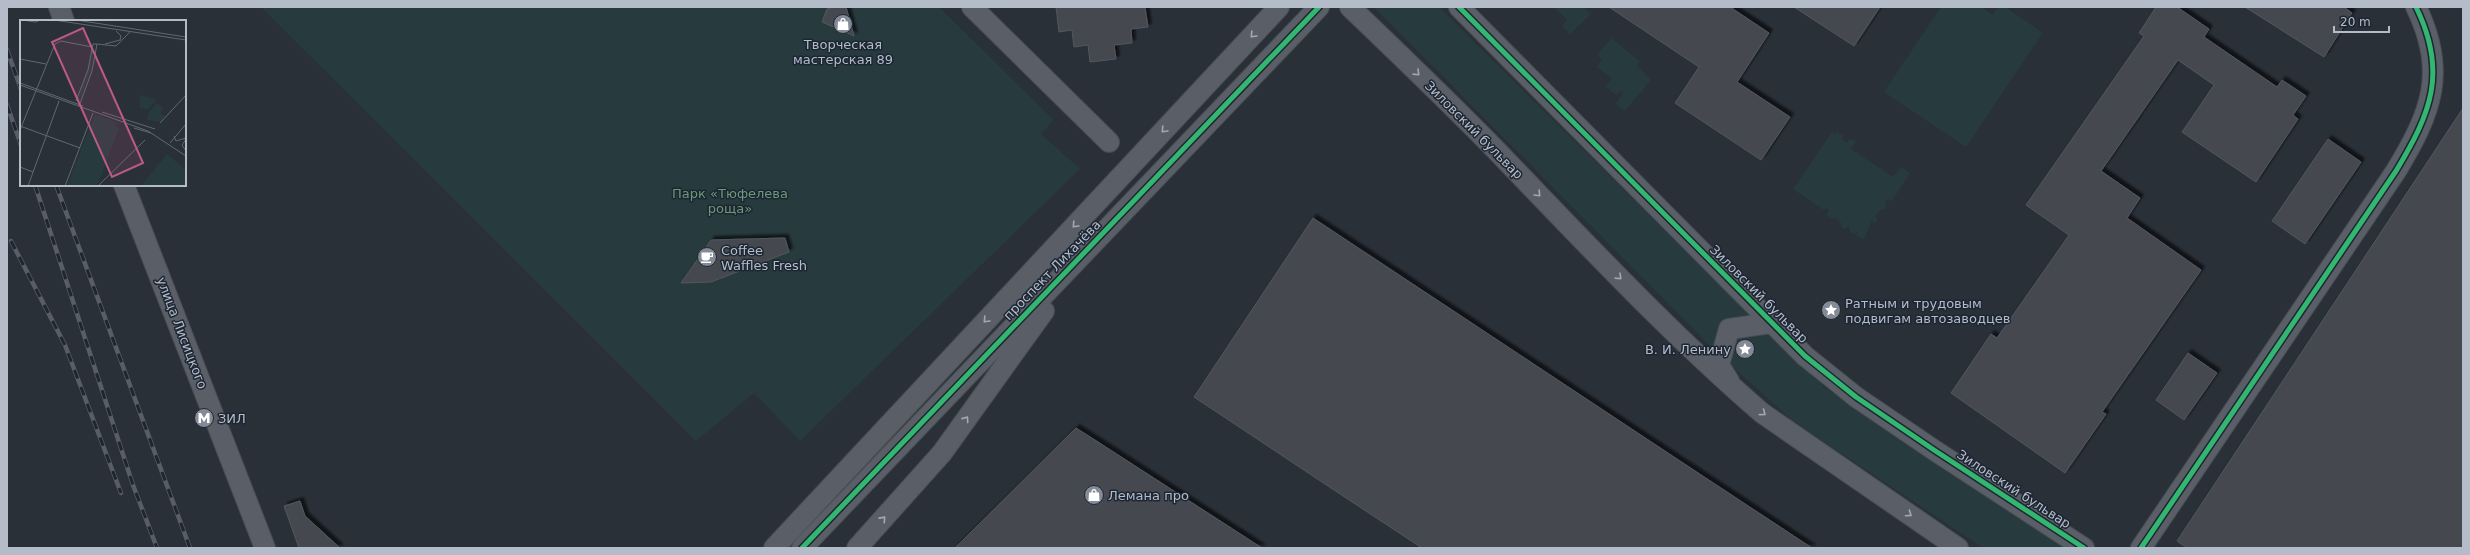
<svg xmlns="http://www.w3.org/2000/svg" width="2470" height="555" viewBox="0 0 2470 555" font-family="'DejaVu Sans',sans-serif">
<defs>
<filter id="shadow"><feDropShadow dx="3.5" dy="-3.5" stdDeviation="1" flood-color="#0009"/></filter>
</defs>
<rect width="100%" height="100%" fill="#2a3038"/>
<path fill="#273a3e" d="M 261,7 L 939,7 L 1054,120 L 1041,134 L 1080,169 L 800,441 L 754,393 L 696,441 Z
M 1374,7 L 1439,7 L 1824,387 L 2065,548 L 1983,548 L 1793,421 L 1714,350 Z
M 1554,7 L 1584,7 L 1591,14 L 1570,34 L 1562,26 L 1567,20 Z
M 1941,7 L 1981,7 L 1993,15 L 1998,7 L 2005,7 L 2043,33 L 1966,147 L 1884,92 Z
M 1611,38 L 1640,61 L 1637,65 L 1651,80 L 1625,111 L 1615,104 L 1623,94 L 1620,91 L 1616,95 L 1606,87 L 1612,79 L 1597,67 L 1602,60 L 1597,55 Z
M 1832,132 L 1835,135 L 1837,132 L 1844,136 L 1842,139 L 1847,143 L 1850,138 L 1856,142 L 1851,149 L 1893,177 L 1901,167 L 1910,173 L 1892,201 L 1887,199 L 1885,203 L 1887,205 L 1884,210 L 1881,209 L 1875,217 L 1878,219 L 1875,223 L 1872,221 L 1864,239 L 1856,236 L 1858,233 L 1856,232 L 1854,234 L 1849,231 L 1850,228 L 1848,226 L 1845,230 L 1840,226 L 1842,224 L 1834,217 L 1833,219 L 1826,215 L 1829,210 L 1826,208 L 1824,210 L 1793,189 Z"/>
<path fill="#444950" stroke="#52575f" filter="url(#shadow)" d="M 833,7 L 846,7 L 854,36 L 822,22 L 827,9 Z
M 1056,7 L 1145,7 L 1148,27 L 1131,29 L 1132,43 L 1114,45 L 1116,59 L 1090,62 L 1088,45 L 1074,47 L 1072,30 L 1059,32 Z
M 1609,7 L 1730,7 L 1769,33 L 1737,82 L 1790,117 L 1761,160 L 1675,103 L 1699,67 Z
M 1794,7 L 1880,7 L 1854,46 Z
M 2156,7 L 2177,7 L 2209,29 L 2204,37 L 2277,87 L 2282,80 L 2306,96 L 2293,115 L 2298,119 L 2256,182 L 2182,132 L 2214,85 L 2178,60 L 2101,171 L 2140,198 L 2127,218 L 2201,270 L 2102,412 L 2106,414 L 2065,473 L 1951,393 L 1991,334 L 1997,338 L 2069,235 L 2026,205 L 2144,36 L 2139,33 Z
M 2245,7 L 2344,7 L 2352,13 L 2324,57 Z
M 2463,108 L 2463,548 L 2187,548 L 2177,541 Z
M 2328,139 L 2361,162 L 2305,244 L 2272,221 Z
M 1313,218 L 1686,465 L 1812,548 L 1422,548 L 1334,490 L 1194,397 Z
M 785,238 L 789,252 L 711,282 L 681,283 L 711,240 Z
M 2188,353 L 2217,373 L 2184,420 L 2156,400 Z
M 1076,428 L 1098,442 L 1262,548 L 955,548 Z
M 300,501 L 305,516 L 340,548 L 299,548 L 284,506 Z"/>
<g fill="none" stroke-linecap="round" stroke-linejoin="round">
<g stroke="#484c53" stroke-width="22">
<path id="street" d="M 59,7 L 64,21
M 972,7 L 1109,142
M 1350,7 C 1398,53 1446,99 1493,147 C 1580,237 1666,330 1762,413 L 1958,548
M 1459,7 L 1805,356 L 1856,397 L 1934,450 L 2084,548
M 124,185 L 265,548
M 1729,381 L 1719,365 L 1729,329 L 1771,323
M 774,548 L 1279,7
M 802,548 L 1319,7
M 857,548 L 942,453 L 1044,311
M 2141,548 L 2396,171 C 2431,113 2448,72 2416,7"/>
</g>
<use href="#street" stroke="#5a5e66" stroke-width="20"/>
<g stroke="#595d64" stroke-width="4.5">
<path id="rail" d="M 7,50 L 21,89
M 7,105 L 21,145
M 35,185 L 133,485 L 157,548
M 56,185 L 190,548
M 11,241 L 65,345 L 121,493"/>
</g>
<use href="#rail" stroke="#1d2633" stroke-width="3" stroke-dasharray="9" stroke-linecap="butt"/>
<g stroke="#1d2633" stroke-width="8">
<path id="cycleway" d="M 1459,7 L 1805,356 L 1856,397 L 1934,450 L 2084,548
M 802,548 L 1319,7
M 2141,548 L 2396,171 C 2431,113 2448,72 2416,7"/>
</g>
<use href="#cycleway" stroke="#33b770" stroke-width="5"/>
</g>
<defs><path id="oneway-chevron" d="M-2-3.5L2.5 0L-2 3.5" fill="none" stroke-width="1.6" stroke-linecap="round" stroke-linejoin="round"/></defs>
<g stroke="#a2a9b5">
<use href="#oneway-chevron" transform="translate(1253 35) rotate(133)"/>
<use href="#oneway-chevron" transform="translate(1417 73) rotate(44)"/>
<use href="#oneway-chevron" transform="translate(1164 130) rotate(133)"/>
<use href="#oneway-chevron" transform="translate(1538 194) rotate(46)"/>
<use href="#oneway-chevron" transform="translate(1075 225) rotate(133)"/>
<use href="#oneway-chevron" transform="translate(1619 277) rotate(44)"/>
<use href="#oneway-chevron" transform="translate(986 320) rotate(133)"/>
<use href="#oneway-chevron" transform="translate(1763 413) rotate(37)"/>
<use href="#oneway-chevron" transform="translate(966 419) rotate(-55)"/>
<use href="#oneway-chevron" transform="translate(1909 514) rotate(34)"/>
<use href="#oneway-chevron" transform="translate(883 519) rotate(-48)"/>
</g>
<defs>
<g id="shop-disc" transform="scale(1)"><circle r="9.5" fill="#848b96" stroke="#1d2633"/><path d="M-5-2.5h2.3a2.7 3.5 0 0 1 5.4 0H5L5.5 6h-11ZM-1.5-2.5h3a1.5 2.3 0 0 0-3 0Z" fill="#fff"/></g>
<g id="cafe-disc" transform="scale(1)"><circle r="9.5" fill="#848b96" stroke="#1d2633"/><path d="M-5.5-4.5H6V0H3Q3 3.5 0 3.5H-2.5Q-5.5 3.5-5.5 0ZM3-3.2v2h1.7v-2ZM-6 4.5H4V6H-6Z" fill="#fff"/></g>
<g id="sight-disc" transform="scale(1)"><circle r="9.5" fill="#848b96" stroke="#1d2633"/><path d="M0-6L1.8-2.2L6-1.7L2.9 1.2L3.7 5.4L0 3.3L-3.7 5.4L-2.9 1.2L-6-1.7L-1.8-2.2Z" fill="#fff"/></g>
<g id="metro-disc" transform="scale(1)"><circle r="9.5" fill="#848b96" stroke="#1d2633"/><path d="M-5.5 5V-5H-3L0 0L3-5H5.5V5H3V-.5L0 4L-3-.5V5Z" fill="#fff"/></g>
</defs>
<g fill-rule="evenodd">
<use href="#shop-disc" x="843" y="24"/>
<use href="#cafe-disc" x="707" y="257"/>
<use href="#sight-disc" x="1831" y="310"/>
<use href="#sight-disc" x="1745" y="349"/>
<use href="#metro-disc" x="204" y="418"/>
<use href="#shop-disc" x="1094" y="495"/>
</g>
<g text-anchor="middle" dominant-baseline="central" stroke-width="3" stroke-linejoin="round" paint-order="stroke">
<g font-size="13" fill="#b4bcc9" stroke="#1d2633" text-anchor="start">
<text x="843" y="44" text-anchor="middle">Творческая<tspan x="843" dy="15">мастерская 89</tspan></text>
<text x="721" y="250">Coffee<tspan x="721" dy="15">Waffles Fresh</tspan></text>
<text x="1845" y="303">Ратным и трудовым<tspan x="1845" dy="15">подвигам автозаводцев</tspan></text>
<text x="1731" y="349" text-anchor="end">В. И. Ленину</text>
<text x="218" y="418">ЗИЛ</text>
<text x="1108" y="495">Лемана про</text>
</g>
<g font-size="13" fill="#b4bcc9" stroke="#1d2633">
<text transform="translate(1474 130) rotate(45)">Зиловский бульвар</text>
<text transform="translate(1052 270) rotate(-46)">проспект Лихачёва</text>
<text transform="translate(1759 294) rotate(45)">Зиловский бульвар</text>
<text transform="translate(182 333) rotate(69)">улица Лисицкого</text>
<text transform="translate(2014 489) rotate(33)">Зиловский бульвар</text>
</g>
<g font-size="13" fill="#6b9a76" stroke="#1d2633">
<text x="730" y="193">Парк «Тюфелева<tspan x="730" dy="15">роща»</tspan></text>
</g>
</g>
<g transform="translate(20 20)">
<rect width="166" height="166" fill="#2a3038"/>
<path d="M 73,30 L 72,49 L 59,82 L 57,81 ZM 120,75 L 134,79 L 135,81 L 128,89 L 120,88 ZM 137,83 L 143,87 L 141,94 L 145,96 L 140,102 L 127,100 L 129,92 ZM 75,94 L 97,103 L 96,106 L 99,108 L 79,162 L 76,166 L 47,166 ZM 147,134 L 166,150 L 166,165 L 121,166 Z" fill="#273a3e"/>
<path fill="none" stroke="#616872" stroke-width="1" d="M 3,0 L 15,2 L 21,0M 34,0 L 166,20M 56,0 L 166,17M 85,24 L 100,20 L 101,16 L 96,11M 0,39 L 26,44M 0,63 L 63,86M 0,65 L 128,111 L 166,136M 56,81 L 68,50 L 73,24 L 77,24M 59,86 L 72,51 L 77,24 L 96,26 L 110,12M 82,92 L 135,109M 140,103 L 166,75M 0,106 L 60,128M 114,108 L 131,113M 0,110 L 35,24 L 41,21 L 72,27M 154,116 L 156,121 L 166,118M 166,119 L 162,125 L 166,131M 150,123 L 166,104M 0,147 L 13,152M 8,166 L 39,81M 45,166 L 73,93M 78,166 L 125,120"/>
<path fill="#bc5a87" fill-opacity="0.15" stroke="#bc5a87" stroke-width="2" d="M 63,8 L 123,143 L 92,157 L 32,22 Z"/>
<rect width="166" height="166" fill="none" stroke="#b4bcc9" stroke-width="2"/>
</g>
<rect width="2470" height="555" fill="none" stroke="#b4bcc9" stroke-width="16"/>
<path d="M2334 26v6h55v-6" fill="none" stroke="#b4bcc9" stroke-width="2"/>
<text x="2340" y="26" font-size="12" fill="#b4bcc9" stroke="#1d2633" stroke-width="3" paint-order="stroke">20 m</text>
</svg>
